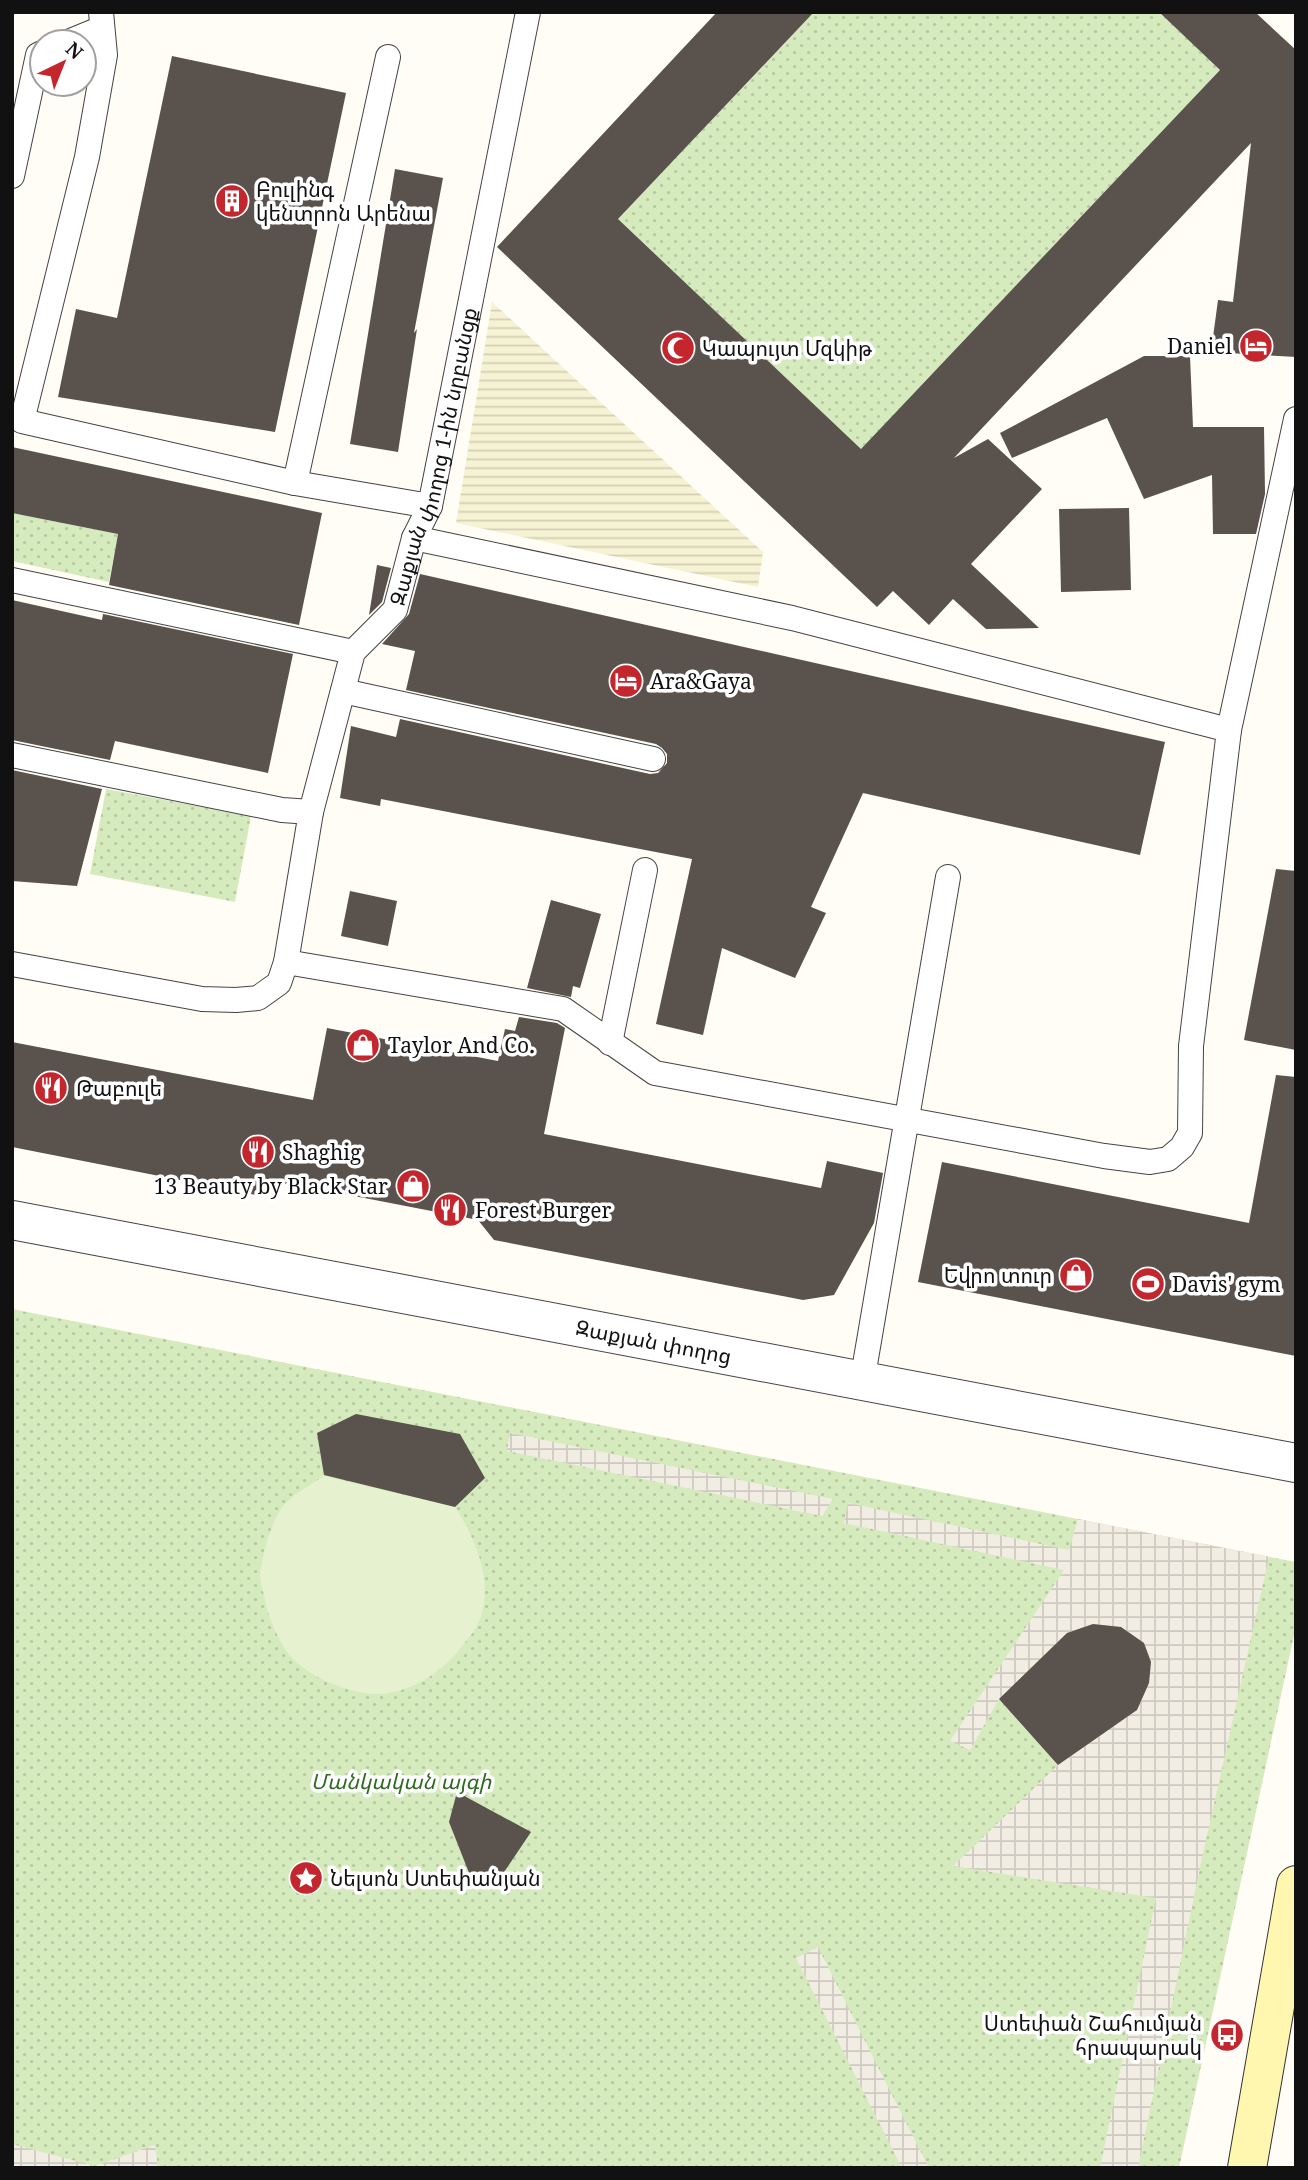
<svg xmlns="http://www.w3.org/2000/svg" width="1308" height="2180" viewBox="0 0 1308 2180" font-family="'Noto Serif','Noto Sans Armenian',serif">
<defs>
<pattern id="farmland-rules" width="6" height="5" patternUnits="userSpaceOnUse" patternTransform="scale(1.75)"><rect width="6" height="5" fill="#f6f3d4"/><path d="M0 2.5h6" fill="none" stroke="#d2cfb5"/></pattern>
<pattern id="park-dots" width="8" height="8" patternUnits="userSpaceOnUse" patternTransform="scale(1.75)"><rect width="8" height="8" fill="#d5ebbd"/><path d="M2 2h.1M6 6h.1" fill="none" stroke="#b6c8a1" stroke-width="1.8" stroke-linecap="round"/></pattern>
<pattern id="plaza-grid" width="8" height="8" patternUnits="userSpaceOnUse" patternTransform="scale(1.75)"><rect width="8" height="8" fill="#f1ede2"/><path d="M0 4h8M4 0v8" fill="none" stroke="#cecac1"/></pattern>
</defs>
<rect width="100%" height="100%" fill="#fffdf5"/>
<path fill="url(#farmland-rules)" d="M 492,302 L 763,552 L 758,587 L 456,523 Z"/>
<path fill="url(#park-dots)" d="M 814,12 L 1159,12 L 1220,70 L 861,449 L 618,219 Z
M 12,513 L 118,534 L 109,582 L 12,561 Z
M 106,789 L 251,816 L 235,902 L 90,874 Z
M 12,1309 L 1296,1562 L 1296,1626 L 1179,2168 L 12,2168 Z"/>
<path fill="#e6f2cf" d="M 324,1476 L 455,1507 C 474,1536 492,1577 482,1613 C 479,1626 468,1639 460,1649 C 443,1670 420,1686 394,1692 C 362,1701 302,1677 285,1649 C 275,1633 267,1613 264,1595 C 262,1588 260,1580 260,1574 C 262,1555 272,1518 285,1504 C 295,1493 312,1484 324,1476 Z"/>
<path fill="url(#plaza-grid)" d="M 510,1433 L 833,1499 L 822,1516 L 507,1451 Z
M 848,1503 L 1069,1550 L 1078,1519 L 1269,1557 L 1202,1858 L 1138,2168 L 1100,2168 L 1156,1898 L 953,1866 L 1058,1765 L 1137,1710 L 1149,1683 L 1151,1662 L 1144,1643 L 1121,1627 L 1093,1624 L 1067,1633 L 999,1699 L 970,1750 L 950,1741 L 1064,1570 L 844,1523 Z
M 818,1947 L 883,2077 L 929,2168 L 902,2168 L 796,1958 Z
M 12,2144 L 95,2166 L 155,2145 L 158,2168 L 12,2168 Z"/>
<path fill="#5a524d" d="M 717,12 L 814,12 L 618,219 L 861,449 L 1220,70 L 1159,12 L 1255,12 L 1296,50 L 1296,357 L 1211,352 L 1218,300 L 1233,302 L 1251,143 L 954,458 L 988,439 L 1042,489 L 971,564 L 1039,628 L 986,629 L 953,599 L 929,625 L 893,591 L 877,607 L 497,247 Z
M 172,56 L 346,93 L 275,432 L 58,397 L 76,309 L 117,318 Z
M 395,169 L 443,178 L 414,333 L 417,329 L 398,452 L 350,444 Z
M 1144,356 L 1190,356 L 1193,427 L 1264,427 L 1265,494 L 1256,534 L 1213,534 L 1212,475 L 1144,499 L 1107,418 L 1012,458 L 1000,433 Z
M 12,447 L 322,513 L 299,625 L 109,585 L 118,534 L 12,513 Z
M 1129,508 L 1131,590 L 1061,592 L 1059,509 Z
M 377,565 L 391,568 L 382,602 L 369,615 Z
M 420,574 L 1165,742 L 1140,855 L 863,793 L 811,907 L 826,913 L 795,978 L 722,948 L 703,1035 L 656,1024 L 692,859 L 381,799 L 380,806 L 340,798 L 351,726 L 396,737 L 400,719 L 650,774 L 658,773 L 667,763 L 667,754 L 662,748 L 656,744 L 406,690 L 415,651 L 382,644 L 409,614 Z
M 12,600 L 102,620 L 103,614 L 293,654 L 268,773 L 115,741 L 110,760 L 12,740 Z
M 12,770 L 102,789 L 77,886 L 12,881 Z
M 1276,869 L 1296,871 L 1296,1050 L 1244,1040 Z
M 350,891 L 397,901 L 388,946 L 341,936 Z
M 551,900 L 601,914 L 580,988 L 573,986 L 571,997 L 527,988 Z
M 519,1017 L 557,1023 L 565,1028 L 544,1134 L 821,1188 L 827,1161 L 883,1173 L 874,1223 L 834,1295 L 803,1300 L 494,1240 L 478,1220 L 287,1183 L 266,1197 L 12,1147 L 12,1042 L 313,1100 L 327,1028 L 498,1061 L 505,1029 L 515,1031 Z
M 1276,1075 L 1296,1077 L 1296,1356 L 918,1282 L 942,1162 L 1249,1223 Z
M 356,1414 L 460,1434 L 485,1478 L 455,1507 L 324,1475 L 317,1433 Z
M 1093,1624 L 1121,1627 L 1144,1643 L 1151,1662 L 1149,1683 L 1137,1710 L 1058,1765 L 999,1699 L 1067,1633 Z
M 457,1792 L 531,1832 L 500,1878 L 475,1888 L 449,1822 Z"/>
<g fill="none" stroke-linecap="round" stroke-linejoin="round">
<g stroke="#444" stroke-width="26">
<g id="service">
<path d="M 101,12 L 105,55 L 87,157 L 22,421 L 295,483 L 430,506"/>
<path d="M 68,42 L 102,28"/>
<path d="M 12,176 L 38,55 L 42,53"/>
<path d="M 295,483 L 388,57"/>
<path d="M 414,538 L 792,618 L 1229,730"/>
<path d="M 12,580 L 353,652"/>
<path d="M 343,691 L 653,759"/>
<path d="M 12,755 L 282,810 L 311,812"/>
<path d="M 286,962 L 563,1009 L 655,1073 L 1104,1156 L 1150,1162 L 1168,1159 L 1182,1147 L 1190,1133 L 1191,1046 L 1229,730 L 1296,419"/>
<path id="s1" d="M 12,964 L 202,999 L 236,1000 L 258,998 L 279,983 L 286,962 L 311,812 L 353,652 L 395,610 L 414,538 L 430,506 L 528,12"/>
<path d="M 610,1043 L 645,870"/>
<path d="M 862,1382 L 948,877"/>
</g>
</g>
<g stroke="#444" stroke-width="40">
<g id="tertiary">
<path id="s2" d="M 12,1220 L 1296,1463"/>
</g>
</g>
<g stroke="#333" stroke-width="40">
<path id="secondary" d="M 1247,2168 L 1296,1885"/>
</g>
<use href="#service" stroke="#fff" stroke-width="24"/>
<use href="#tertiary" stroke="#fff" stroke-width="38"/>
<use href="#secondary" stroke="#fff6b0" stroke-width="38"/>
</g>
<defs>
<g id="building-disc" transform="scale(1.75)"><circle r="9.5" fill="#c4262e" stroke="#fff"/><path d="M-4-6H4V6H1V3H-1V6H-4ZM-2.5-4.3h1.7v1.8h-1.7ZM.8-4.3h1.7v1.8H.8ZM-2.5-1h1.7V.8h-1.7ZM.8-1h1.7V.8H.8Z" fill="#fff"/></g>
<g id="hotel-disc" transform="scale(1.75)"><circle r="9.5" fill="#c4262e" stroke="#fff"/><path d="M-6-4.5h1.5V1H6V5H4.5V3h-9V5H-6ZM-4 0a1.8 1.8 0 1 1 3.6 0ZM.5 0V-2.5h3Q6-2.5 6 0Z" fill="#fff"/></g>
<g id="mosque-disc" transform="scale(1.75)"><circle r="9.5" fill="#c4262e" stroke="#fff"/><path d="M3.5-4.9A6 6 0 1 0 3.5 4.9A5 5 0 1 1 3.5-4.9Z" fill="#fff"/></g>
<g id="shop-disc" transform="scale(1.75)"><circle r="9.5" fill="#c4262e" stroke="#fff"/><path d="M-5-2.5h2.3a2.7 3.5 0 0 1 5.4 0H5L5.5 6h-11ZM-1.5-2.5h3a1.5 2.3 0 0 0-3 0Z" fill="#fff"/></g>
<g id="restaurant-disc" transform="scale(1.75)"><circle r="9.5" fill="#c4262e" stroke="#fff"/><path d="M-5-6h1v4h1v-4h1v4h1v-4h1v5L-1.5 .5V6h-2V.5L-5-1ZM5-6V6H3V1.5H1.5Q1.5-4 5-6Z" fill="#fff"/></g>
<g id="stadium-disc" transform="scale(1.75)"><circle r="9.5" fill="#c4262e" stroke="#fff"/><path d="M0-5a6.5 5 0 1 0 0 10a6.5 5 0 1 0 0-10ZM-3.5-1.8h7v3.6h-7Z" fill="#fff"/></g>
<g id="sight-disc" transform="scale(1.75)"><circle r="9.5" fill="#c4262e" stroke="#fff"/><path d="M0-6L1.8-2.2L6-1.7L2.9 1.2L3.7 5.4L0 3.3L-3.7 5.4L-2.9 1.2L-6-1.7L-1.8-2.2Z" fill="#fff"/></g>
<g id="bus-disc" transform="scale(1.75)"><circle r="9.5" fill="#c4262e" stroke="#fff"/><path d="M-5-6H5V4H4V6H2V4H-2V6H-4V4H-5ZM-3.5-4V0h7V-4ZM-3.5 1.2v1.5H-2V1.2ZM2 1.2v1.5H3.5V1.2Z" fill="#fff"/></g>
</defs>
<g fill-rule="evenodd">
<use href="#building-disc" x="232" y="201"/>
<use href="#hotel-disc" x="1256" y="346"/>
<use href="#mosque-disc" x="678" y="348"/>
<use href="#hotel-disc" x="626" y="681"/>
<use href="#shop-disc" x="363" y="1045"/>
<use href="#restaurant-disc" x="51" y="1088"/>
<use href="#restaurant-disc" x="258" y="1152"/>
<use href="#shop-disc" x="413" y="1186"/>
<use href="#restaurant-disc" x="450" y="1210"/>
<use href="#shop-disc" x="1076" y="1275"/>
<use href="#stadium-disc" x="1148" y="1284"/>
<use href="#sight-disc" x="306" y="1878"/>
<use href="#bus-disc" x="1227" y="2035"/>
</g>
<g text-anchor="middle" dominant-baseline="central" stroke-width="7" stroke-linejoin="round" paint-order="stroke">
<g font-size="21" fill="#111" stroke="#fff" text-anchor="start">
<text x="256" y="189">Բուլինգ<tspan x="256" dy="24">կենտրոն Արենա</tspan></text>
<text x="1232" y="346" text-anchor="end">Daniel</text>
<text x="702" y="348">Կապույտ Մզկիթ</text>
<text x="650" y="681">Ara&amp;Gaya</text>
<text x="388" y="1045">Taylor And Co.</text>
<text x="76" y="1088">Թաբուլե</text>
<text x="282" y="1152">Shaghig</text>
<text x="388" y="1186" text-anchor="end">13 Beauty by Black Star</text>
<text x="475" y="1210">Forest Burger</text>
<text x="1052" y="1275" text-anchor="end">Եվրո տուր</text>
<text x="1172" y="1284">Davis' gym</text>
<text x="330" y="1878">Նելսոն Ստեփանյան</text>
<text x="1202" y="2023" text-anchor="end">Ստեփան Շահումյան<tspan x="1202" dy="24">հրապարակ</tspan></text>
</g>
<g font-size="21" fill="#111" stroke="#fff">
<text stroke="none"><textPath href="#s1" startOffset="833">Զաքյան փողոց 1-ին նրբանցք</textPath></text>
<text stroke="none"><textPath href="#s2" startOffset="653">Զաքյան փողոց</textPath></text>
</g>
<g font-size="21" font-style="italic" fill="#2f6b1f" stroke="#fff">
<text x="401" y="1781">Մանկական այգի</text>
</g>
</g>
<rect width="1308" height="2180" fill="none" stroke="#111111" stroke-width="28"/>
<g transform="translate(63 63) rotate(43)"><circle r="33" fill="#ffffff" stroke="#a0a0a0" stroke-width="2"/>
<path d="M0-5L12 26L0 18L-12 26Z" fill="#c4262e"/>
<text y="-10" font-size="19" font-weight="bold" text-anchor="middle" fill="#111111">N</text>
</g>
</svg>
